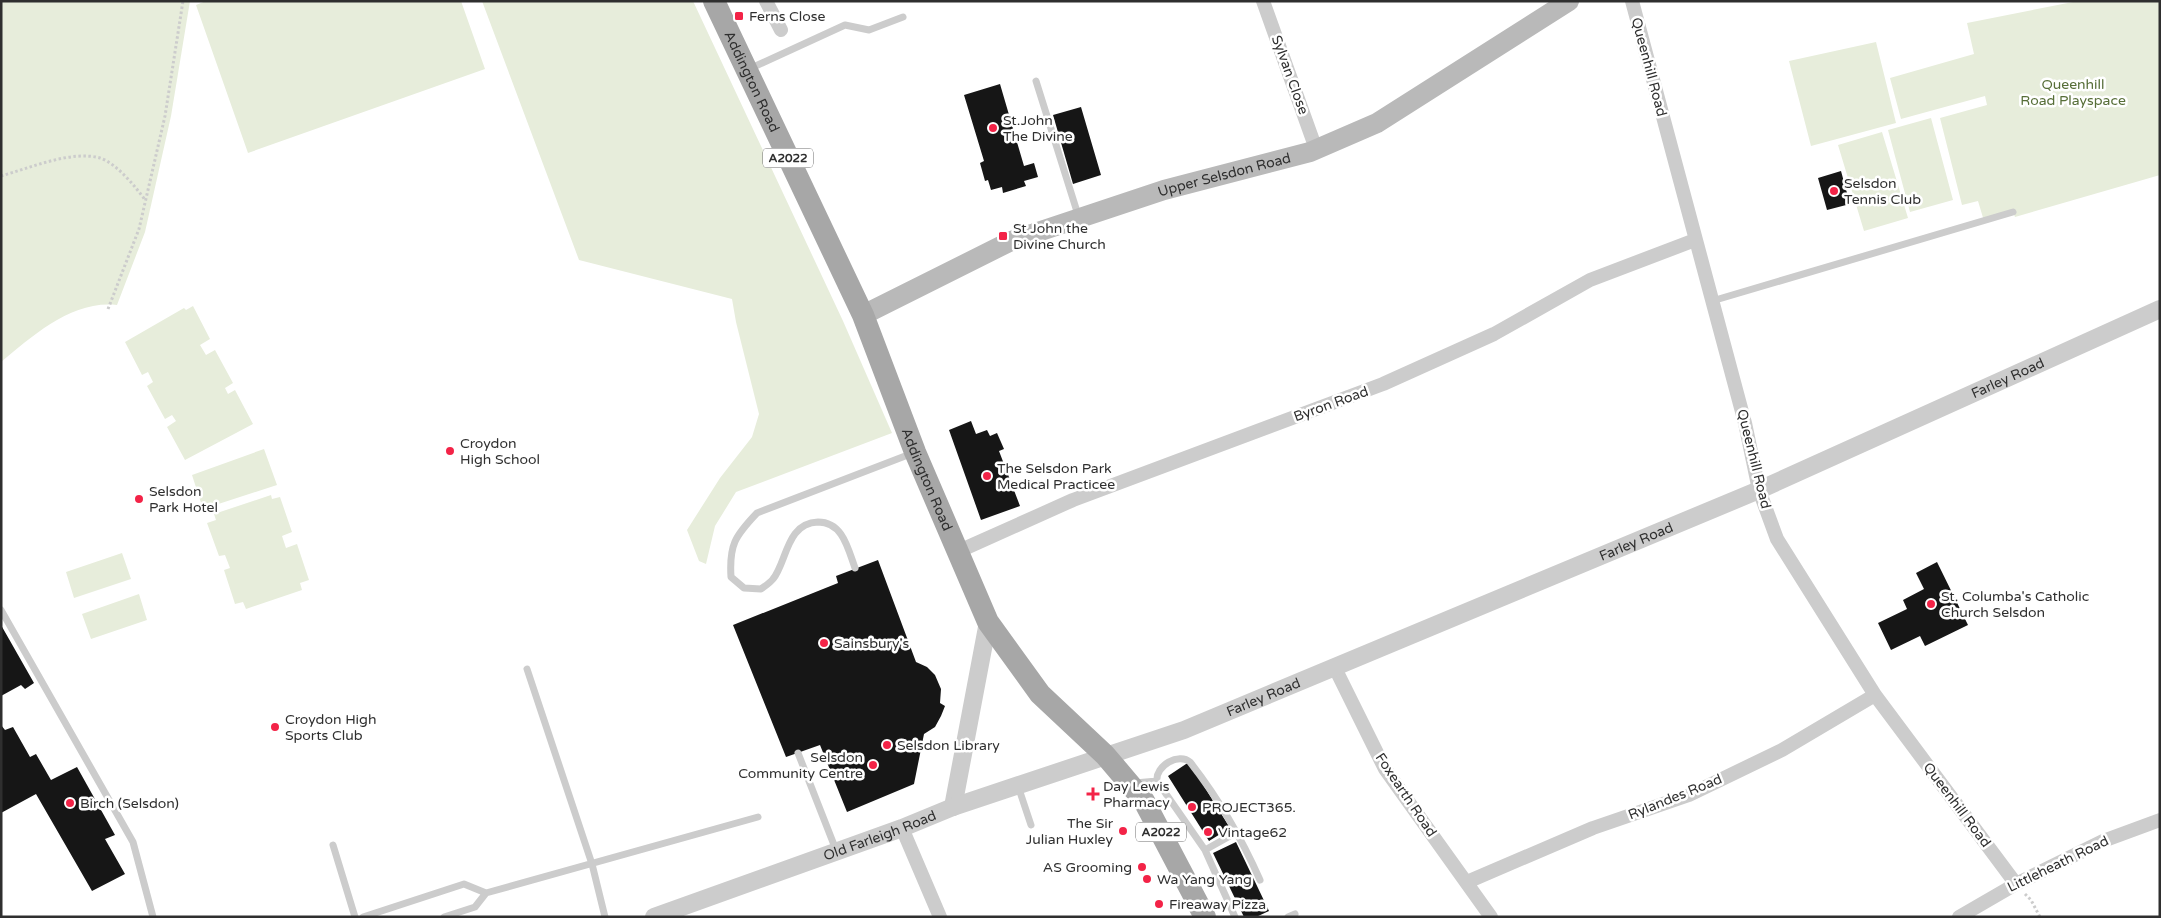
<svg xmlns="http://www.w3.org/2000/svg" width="2161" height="918" viewBox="0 0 2161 918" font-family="'Varela Round',sans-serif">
<rect width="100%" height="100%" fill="#fff"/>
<path fill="#e7eddb" d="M 1,1 L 190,1 L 171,116 L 145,232 L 117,305 C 72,300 34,335 1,362 Z
M 206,1 L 461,1 L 485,69 L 248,153 L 196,5 Z
M 482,1 L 693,1 L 843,321 L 892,433 L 736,492 L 715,526 L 706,564 L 699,561 L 687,530 L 720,478 L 752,437 L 759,414 L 736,322 L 732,299 L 579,260 Z
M 2078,1 L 2160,1 L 2160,175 L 2015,217 L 2013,212 L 1984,221 L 1978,201 L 1962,205 L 1940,118 L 1987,105 L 1985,96 L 1901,119 L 1890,78 L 1974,54 L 1967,23 Z
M 1876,42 L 1896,123 L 1811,146 L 1789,61 Z
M 1931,118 L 1953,200 L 1910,212 L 1888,130 Z
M 1882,132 L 1908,218 L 1864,231 L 1838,145 Z
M 193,306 L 210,339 L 200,345 L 206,355 L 215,350 L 233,383 L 225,388 L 228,394 L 235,390 L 253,424 L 185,460 L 167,427 L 176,421 L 172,415 L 165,419 L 147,386 L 153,382 L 148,372 L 142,375 L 125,342 L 184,308 L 186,310 Z
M 264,449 L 277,485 L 203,509 L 192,475 Z
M 271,495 L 272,499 L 280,497 L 292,532 L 282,536 L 286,548 L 297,544 L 309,580 L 300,583 L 302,590 L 246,609 L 243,602 L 235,604 L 224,570 L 230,568 L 225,555 L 219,556 L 207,523 L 216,520 L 214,514 Z
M 122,553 L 131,579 L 74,598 L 66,572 Z
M 139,594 L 147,620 L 91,639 L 82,614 Z"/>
<path fill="#161616" d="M 1000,84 L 1024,166 L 1034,163 L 1038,177 L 1024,181 L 1026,186 L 1003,193 L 1002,187 L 991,190 L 988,180 L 985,181 L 980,163 L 984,161 L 964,95 Z
M 1081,107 L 1101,175 L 1073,184 L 1053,115 Z
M 1841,171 L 1850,204 L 1827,210 L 1818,178 Z
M 971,421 L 976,434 L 987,430 L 990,436 L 997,433 L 1004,449 L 999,451 L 1020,506 L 981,520 L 949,430 Z
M 878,560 L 916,662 L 927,667 L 935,675 L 941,689 L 940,703 L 945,706 L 941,716 L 935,727 L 924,734 L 914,784 L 847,812 L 820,745 L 786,757 L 733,625 L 838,583 L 836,576 Z
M 1937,562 L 1968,625 L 1925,646 L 1920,636 L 1891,650 L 1878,623 L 1907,609 L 1903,600 L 1924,589 L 1916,573 Z
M 1,625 L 34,683 L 25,689 L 21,685 L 1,696 Z
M 1,725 L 5,730 L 13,727 L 30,757 L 36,754 L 51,780 L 77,767 L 115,835 L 105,839 L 125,874 L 92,891 L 36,794 L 1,813 Z
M 1189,762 L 1230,828 L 1209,841 L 1168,776 Z
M 1236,842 L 1269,911 L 1256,917 L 1244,917 L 1213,853 Z"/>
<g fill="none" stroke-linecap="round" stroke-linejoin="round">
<path stroke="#ccc" stroke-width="3" stroke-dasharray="2.5 2.5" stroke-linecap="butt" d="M 1,176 C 30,168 71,150 100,158 C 116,163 136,187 145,200
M 108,309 L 139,229 L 165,116 L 183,1
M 2025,894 L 2031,900 L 2040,917"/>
<path stroke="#ccc" stroke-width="7" d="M 749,69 L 845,25 L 869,30 L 903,17
M 1036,81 L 1079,218
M 1712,301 L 2013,212
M 855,568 C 848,549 843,522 818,522 C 786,523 787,562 773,579 C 770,583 765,586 761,589 L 744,588 L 731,577 C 729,545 735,536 757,513 L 913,453
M 1,610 L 133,842 L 153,917
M 527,669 L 592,864 L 605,917
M 798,753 L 836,850
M 1135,783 L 1157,781
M 1018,786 L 1031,825
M 333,845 L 355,917
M 1205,850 L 1237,832
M 363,917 L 464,884 L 486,893
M 444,917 L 475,907 L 486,893 L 758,817
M 1235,917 L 1205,850 L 1157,781 C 1155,766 1179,752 1190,762 C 1219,799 1241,837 1260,880
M 1288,917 L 1295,914"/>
<path stroke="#ccc" stroke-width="14" d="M 766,1 L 781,30
M 1263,1 L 1316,149
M 1632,1 L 1745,423 L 1759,490 L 1777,539 L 1875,695 L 2016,884
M 959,551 L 1073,500 L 1383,384 L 1494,334 L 1590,280 L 1695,240
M 1334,666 L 1385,769 L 1491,917
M 902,828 L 940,917
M 1467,882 L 1593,828 L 1689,795 L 1782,750 L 1875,695
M 1959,917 L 2016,884 L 2103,841 L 2160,820"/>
<g stroke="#ccc" stroke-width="18">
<path d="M 953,807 L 988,622"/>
<path id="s1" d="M 654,917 L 902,828 L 953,807 L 1184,730 L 1759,490 L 2160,309"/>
</g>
<path stroke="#b9b9b9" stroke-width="20" id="s2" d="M 863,315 L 1011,241 L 1164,190 L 1310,152 L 1377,123 L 1569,1"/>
<path stroke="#a7a7a7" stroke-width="22" id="s3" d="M 714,1 L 863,315 L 915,452 L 988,622 L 1040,694 L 1105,755 L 1144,801 L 1205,917"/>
</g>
<g fill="#f32347" stroke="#fff" stroke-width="2">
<rect x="734" y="11" width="10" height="10" rx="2.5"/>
<circle cx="993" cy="128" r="5"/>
<circle cx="1834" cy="191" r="5"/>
<rect x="998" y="231" width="10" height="10" rx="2.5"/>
<circle cx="450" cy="451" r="5"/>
<circle cx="987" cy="476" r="5"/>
<circle cx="139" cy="499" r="5"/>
<circle cx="1931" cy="604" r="5"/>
<circle cx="824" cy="643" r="5"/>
<circle cx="275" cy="727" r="5"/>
<circle cx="887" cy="745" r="5"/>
<circle cx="873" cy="765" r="5"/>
<path d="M1090.5 786.5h5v5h5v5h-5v5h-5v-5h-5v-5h5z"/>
<circle cx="70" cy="803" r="5"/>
<circle cx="1192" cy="807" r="5"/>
<circle cx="1123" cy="831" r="5"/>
<circle cx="1208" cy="832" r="5"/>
<circle cx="1142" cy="867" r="5"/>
<circle cx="1147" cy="879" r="5"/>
<circle cx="1159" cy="904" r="5"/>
</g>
<g text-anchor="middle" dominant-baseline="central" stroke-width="5" stroke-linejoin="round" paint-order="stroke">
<g fill="#fff" stroke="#6d6d6d" stroke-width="1">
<rect x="763" y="148.5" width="50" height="19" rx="4"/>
<rect x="1136" y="822.5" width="50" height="19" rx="4"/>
</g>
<g font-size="12" font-weight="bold" fill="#2f2f2f">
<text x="788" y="158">A2022</text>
<text x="1161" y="832">A2022</text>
</g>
<g font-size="14" fill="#2f2f2f" stroke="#fff" text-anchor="start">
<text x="749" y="16">Ferns Close</text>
<text x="1003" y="120">St.John<tspan x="1003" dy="16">The Divine</tspan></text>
<text x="1844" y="183">Selsdon<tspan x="1844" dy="16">Tennis Club</tspan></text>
<text x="1013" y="228">St John the<tspan x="1013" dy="16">Divine Church</tspan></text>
<text x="460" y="443">Croydon<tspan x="460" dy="16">High School</tspan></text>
<text x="997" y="468">The Selsdon Park<tspan x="997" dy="16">Medical Practicee</tspan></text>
<text x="149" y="491">Selsdon<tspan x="149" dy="16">Park Hotel</tspan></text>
<text x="1941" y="596">St. Columba's Catholic<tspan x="1941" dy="16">Church Selsdon</tspan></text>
<text x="834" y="643">Sainsbury's</text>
<text x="285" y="719">Croydon High<tspan x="285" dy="16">Sports Club</tspan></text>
<text x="897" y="745">Selsdon Library</text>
<text x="863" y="757" text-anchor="end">Selsdon<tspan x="863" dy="16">Community Centre</tspan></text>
<text x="1103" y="786">Day Lewis<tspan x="1103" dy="16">Pharmacy</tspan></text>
<text x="80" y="803">Birch (Selsdon)</text>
<text x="1202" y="807">PROJECT365.</text>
<text x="1113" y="823" text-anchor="end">The Sir<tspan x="1113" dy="16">Julian Huxley</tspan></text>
<text x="1218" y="832">Vintage62</text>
<text x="1132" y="867" text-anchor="end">AS Grooming</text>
<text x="1157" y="879">Wa Yang Yang</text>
<text x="1169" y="904">Fireaway Pizza</text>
</g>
<g font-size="14" fill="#2f2f2f" stroke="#fff">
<text transform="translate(1649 67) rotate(75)">Queenhill Road</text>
<text transform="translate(1290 75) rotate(70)">Sylvan Close</text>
<text stroke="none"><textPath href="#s3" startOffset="89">Addington Road</textPath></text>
<text stroke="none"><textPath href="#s2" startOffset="389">Upper Selsdon Road</textPath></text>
<text stroke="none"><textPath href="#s1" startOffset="1458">Farley Road</textPath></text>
<text transform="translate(1331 404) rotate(-20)">Byron Road</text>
<text transform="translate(1754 459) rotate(76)">Queenhill Road</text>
<text stroke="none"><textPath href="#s3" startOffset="524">Addington Road</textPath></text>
<text stroke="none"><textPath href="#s1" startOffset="1052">Farley Road</textPath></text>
<text stroke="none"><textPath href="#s1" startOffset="648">Farley Road</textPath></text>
<text transform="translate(1406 795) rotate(56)">Foxearth Road</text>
<text transform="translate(1675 797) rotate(-22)">Rylandes Road</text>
<text transform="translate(1957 805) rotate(53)">Queenhill Road</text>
<text stroke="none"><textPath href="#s1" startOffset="240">Old Farleigh Road</textPath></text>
<text transform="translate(2058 864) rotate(-26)">Littleheath Road</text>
</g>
<g font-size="14" fill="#576e38" stroke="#fff">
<text x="2073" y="84">Queenhill<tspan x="2073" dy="16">Road Playspace</tspan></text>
</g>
</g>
<rect width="2161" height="918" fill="none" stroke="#2f2f2f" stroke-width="5"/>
</svg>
